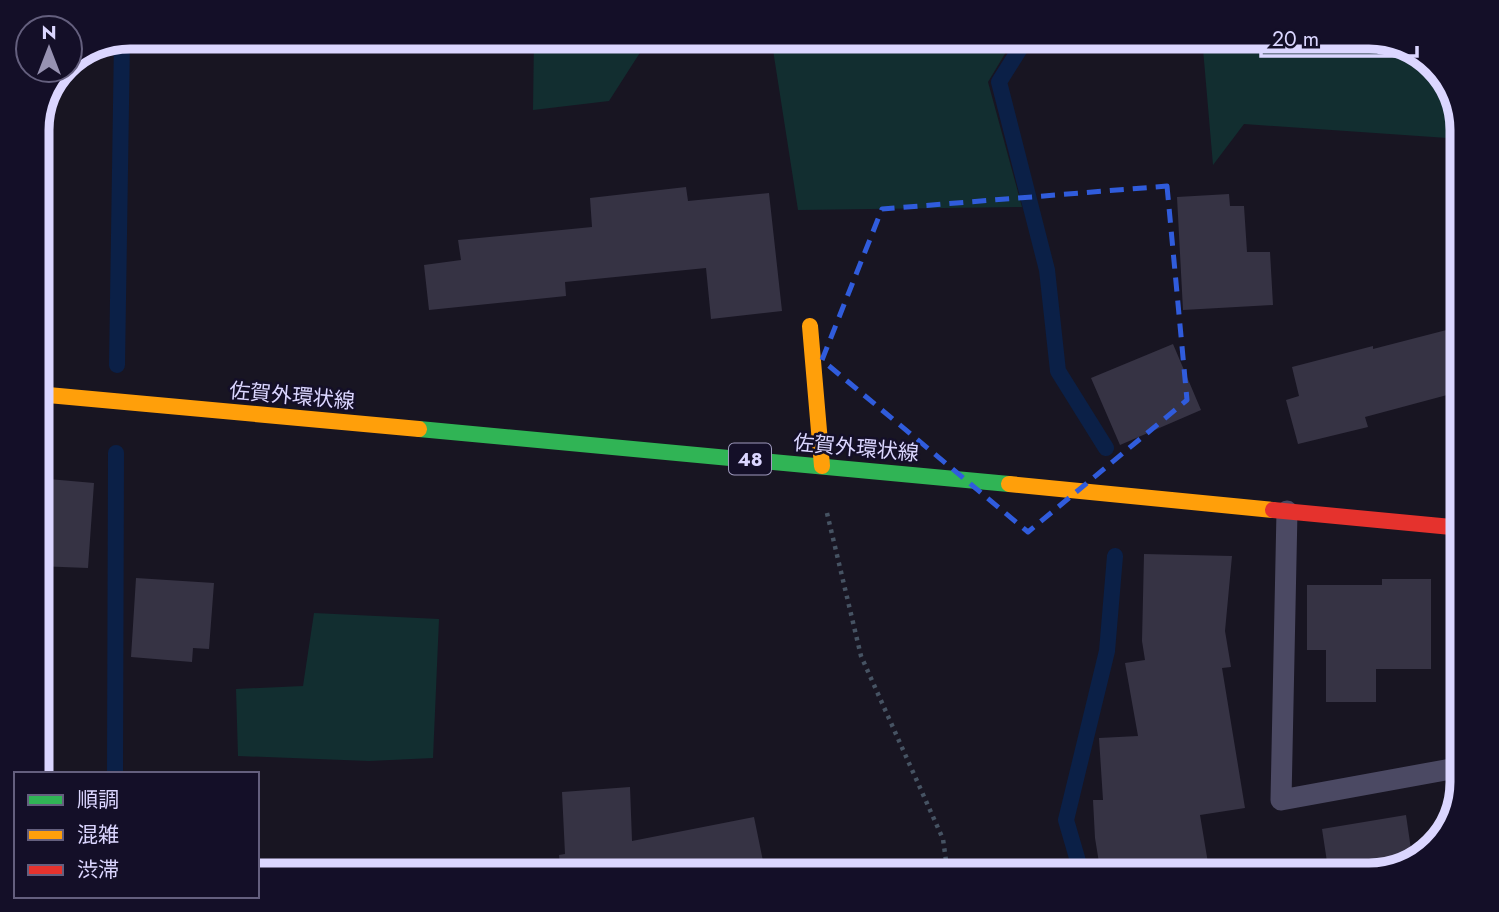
<svg xmlns="http://www.w3.org/2000/svg" width="1499" height="912" viewBox="0 0 1499 912" font-family="Jost,'Noto Sans JP',sans-serif">
<rect width="100%" height="100%" fill="#181522"/>
<path fill="#122e30" d="M 534,37 L 650,37 L 609,101 L 533,110 Z
M 771,37 L 1015,37 L 988,82 L 1022,207 L 798,210 Z
M 1202,37 L 1369,37 L 1416,50 L 1449,83 L 1462,125 L 1462,139 L 1244,124 L 1213,165 Z
M 314,613 L 439,619 L 433,758 L 369,761 L 238,756 L 236,689 L 303,686 Z"/>
<g fill="none" stroke-linecap="round" stroke-linejoin="round">
<path stroke="#0b2047" stroke-width="16" d="M 1026,37 L 1026,39 L 999,82 L 1047,270 L 1058,371 L 1106,448
M 117,365 L 122,40
M 115,774 L 116,453
M 1082,875 L 1066,820 L 1107,651 L 1115,556"/>
</g>
<path fill="#363344" d="M 686,187 L 688,201 L 769,193 L 782,311 L 711,319 L 706,268 L 565,282 L 566,296 L 429,310 L 424,265 L 461,260 L 458,240 L 592,227 L 590,198 Z
M 1229,194 L 1230,206 L 1244,206 L 1247,252 L 1270,252 L 1273,305 L 1183,310 L 1177,197 Z
M 1462,326 L 1462,391 L 1365,417 L 1368,427 L 1298,444 L 1286,400 L 1299,396 L 1292,367 L 1373,346 L 1373,349 Z
M 1173,344 L 1201,410 L 1120,445 L 1091,378 Z
M 37,478 L 94,483 L 88,568 L 37,566 Z
M 1144,554 L 1232,556 L 1225,631 L 1231,667 L 1222,668 L 1245,808 L 1200,815 L 1210,875 L 1101,875 L 1095,838 L 1093,800 L 1103,800 L 1099,738 L 1138,736 L 1125,663 L 1145,660 L 1142,641 Z
M 136,578 L 214,583 L 209,649 L 193,648 L 192,662 L 131,657 Z
M 1382,579 L 1431,579 L 1431,669 L 1376,669 L 1376,702 L 1326,702 L 1326,650 L 1307,650 L 1307,585 L 1382,585 Z
M 630,787 L 632,841 L 754,817 L 765,871 L 741,875 L 561,875 L 559,855 L 565,854 L 562,792 Z
M 1406,815 L 1413,863 L 1369,875 L 1329,875 L 1322,829 Z"/>
<g fill="none" stroke-linecap="round" stroke-linejoin="round">
<path stroke="#465363" stroke-width="4.5" stroke-dasharray="3.5 5" stroke-linecap="butt" d="M 827,513 L 861,656 L 943,839 L 948,875"/>
<path stroke="#4b4963" stroke-width="21" d="M 1287,511 L 1281,800 L 1462,767"/>
<path stroke="#30b455" stroke-width="16" d="M 419,429 L 1009,484"/>
<path stroke="#ff9f0a" stroke-width="16" d="M 810,326 L 822,466
M 37,394 L 419,429
M 1009,484 L 1273,510"/>
<path stroke="#e5322d" stroke-width="16" d="M 1273,510 L 1462,528"/>
</g>
<path fill="none" stroke="#305cdc" stroke-width="5" stroke-dasharray="14 9" stroke-linejoin="round" d="M 1167,186 L 1187,400 L 1028,532 L 822,360 L 882,209 Z"/>
<g text-anchor="middle" dominant-baseline="central" stroke-width="5" stroke-linejoin="round" paint-order="stroke">
<rect fill="#140f28" stroke="#9f9abe" stroke-width="2" x="729" y="443.5" width="42" height="31" rx="5"/>
<g font-size="19" font-weight="bold" fill="#dbd6ff">
<text x="750" y="459">48</text>
</g>
<g font-size="21" fill="#dbd6ff" stroke="#140f28">
<text transform="translate(292 396) rotate(5)">佐賀外環状線</text>
<text transform="translate(856 448) rotate(5)">佐賀外環状線</text>
</g>
</g>
<path d="M0 0H1499V912H0ZM130 49H1369A81 81 0 0 1 1450 130V782A81 81 0 0 1 1369 863H130A81 81 0 0 1 49 782V130A81 81 0 0 1 130 49Z" fill="#140f28" fill-rule="evenodd"/>
<path fill="none" stroke="#dbd6ff" stroke-width="9" d="M130 49H1369A81 81 0 0 1 1450 130V782A81 81 0 0 1 1369 863H130A81 81 0 0 1 49 782V130A81 81 0 0 1 130 49Z"/>
<rect x="14" y="772" width="245" height="126" fill="#140f28" stroke="#645f7e" stroke-width="2"/>
<rect x="28" y="795" width="35" height="10" fill="#30b455" stroke="#645f7e" stroke-width="2"/>
<text x="77" y="807" font-size="21" fill="#dbd6ff">順調</text>
<rect x="28" y="830" width="35" height="10" fill="#ff9f0a" stroke="#645f7e" stroke-width="2"/>
<text x="77" y="842" font-size="21" fill="#dbd6ff">混雑</text>
<rect x="28" y="865" width="35" height="10" fill="#e5322d" stroke="#645f7e" stroke-width="2"/>
<text x="77" y="877" font-size="21" fill="#dbd6ff">渋滞</text>
<g transform="translate(49 49)"><circle r="33" fill="#140f28" stroke="#645f7e" stroke-width="2"/>
<path d="M0-5L12 26L0 18L-12 26Z" fill="#9792b2"/>
<text y="-10" font-size="19" font-weight="bold" text-anchor="middle" fill="#dbd6ff">N</text>
</g>
<path d="M1261 46v10h156v-10" fill="none" stroke="#dbd6ff" stroke-width="3.5"/>
<text x="1272" y="46" font-size="21" fill="#dbd6ff" stroke="#140f28" stroke-width="5" paint-order="stroke">20 m</text>
</svg>
